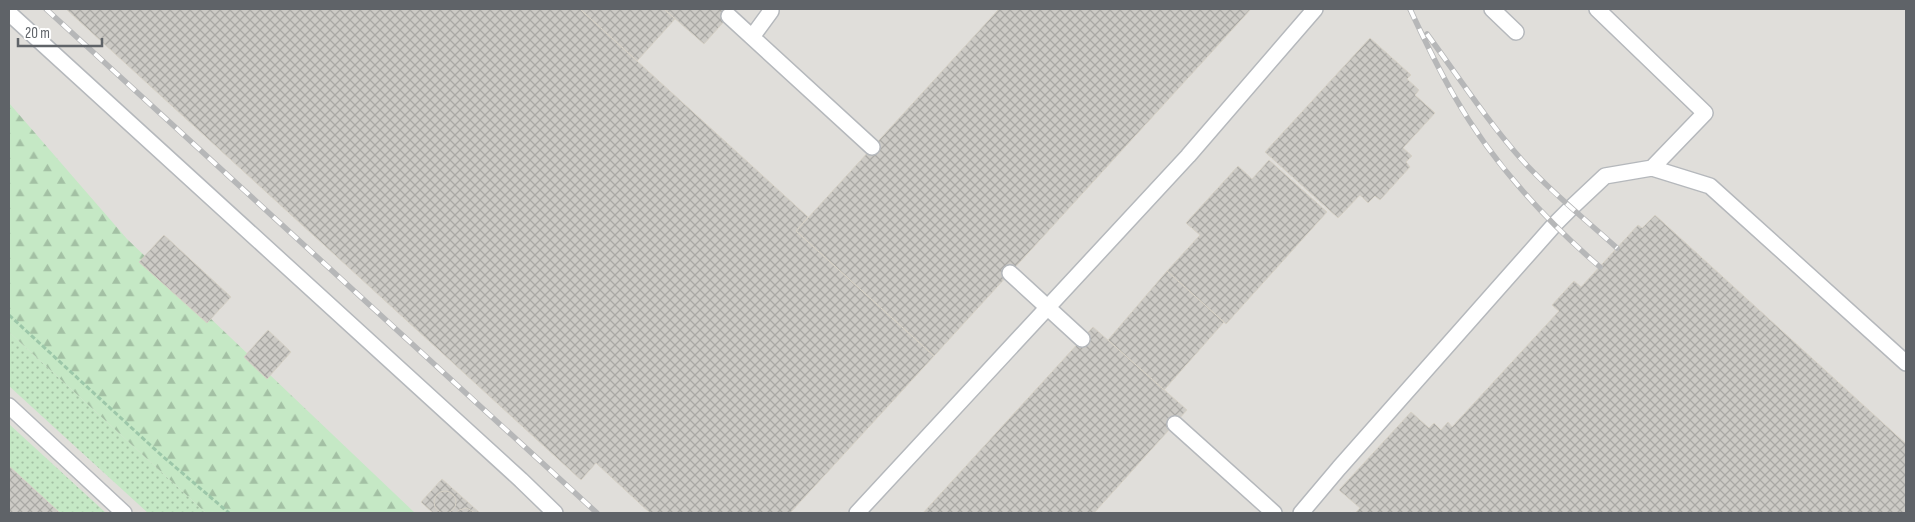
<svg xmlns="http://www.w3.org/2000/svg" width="1915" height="522" viewBox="0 0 1915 522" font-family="'Sofia Sans Condensed',sans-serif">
<defs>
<pattern id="grass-dots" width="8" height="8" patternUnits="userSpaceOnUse" patternTransform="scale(1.25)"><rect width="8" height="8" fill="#c5e8c5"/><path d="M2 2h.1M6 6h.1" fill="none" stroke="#a3c0a4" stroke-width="1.8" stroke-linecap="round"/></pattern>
<pattern id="forest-firs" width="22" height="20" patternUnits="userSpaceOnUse" patternTransform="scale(1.25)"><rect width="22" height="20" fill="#c5e8c5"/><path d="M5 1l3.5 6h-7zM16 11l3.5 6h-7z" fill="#a3c0a4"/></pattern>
<pattern id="building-cross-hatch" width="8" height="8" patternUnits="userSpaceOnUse" patternTransform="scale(1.25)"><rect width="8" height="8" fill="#cccac5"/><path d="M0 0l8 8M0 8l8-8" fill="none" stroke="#a9a8a4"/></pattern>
</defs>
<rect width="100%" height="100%" fill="#f1efe8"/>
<path fill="#e0deda" d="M 9,9 L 1906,9 L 1906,513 L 9,513 Z"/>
<path fill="url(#grass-dots)" d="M 9,332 L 206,513 L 148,513 L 9,386 Z
M 9,424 L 106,513 L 60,513 L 9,466 Z"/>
<path fill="url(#forest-firs)" d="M 9,103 L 127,239 L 415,513 L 206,513 L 9,332 Z"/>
<path fill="url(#building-cross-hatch)" stroke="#d6d1c6" d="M 66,9 L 580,9 L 808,217 L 796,231 L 934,356 L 790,513 L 650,513 L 596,463 L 581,480 Z
M 580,9 L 664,9 L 675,19 L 637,61 Z
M 664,9 L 735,9 L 704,44 Z
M 999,9 L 1251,9 L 934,356 L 796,231 Z
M 1370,38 L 1411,75 L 1407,79 L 1419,90 L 1415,95 L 1435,113 L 1403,148 L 1412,156 L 1406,162 L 1410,167 L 1380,200 L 1375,196 L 1368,203 L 1360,195 L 1338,218 L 1265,152 Z
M 1269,160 L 1327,212 L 1226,324 L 1167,271 L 1200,235 L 1186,223 L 1238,166 L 1252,179 Z
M 1655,215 L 1906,444 L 1906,513 L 1355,513 L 1360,508 L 1339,490 L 1411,412 L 1429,428 L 1434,423 L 1441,430 L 1448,422 L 1452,427 L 1559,311 L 1552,305 L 1574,281 L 1581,287 L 1638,225 L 1642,228 Z
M 164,235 L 231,297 L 207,323 L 139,262 Z
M 1167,271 L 1224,322 L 1164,390 L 1108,340 Z
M 1093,327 L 1187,410 L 1094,513 L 923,513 Z
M 268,330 L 291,352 L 267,379 L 244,357 Z
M 9,466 L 60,513 L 9,513 Z
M 442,479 L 480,513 L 433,513 L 421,502 Z
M434 502a11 11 0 1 1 22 0a11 11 0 1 1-22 0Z
M 467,508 L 475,513 L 457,513 L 459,510 Z"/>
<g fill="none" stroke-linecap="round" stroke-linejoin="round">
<g stroke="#b5b8bc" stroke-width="18">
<path id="lane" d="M 1492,9 L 1516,32
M 1597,9 L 1705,113 L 1652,168
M 9,13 L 521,480 L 555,513
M 729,16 L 872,147
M 752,37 L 771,11 L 771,9
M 1010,273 L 1082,339
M 9,406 L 124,513
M 1175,424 L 1274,513
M 857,513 L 1188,156 L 1315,9
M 1301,513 L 1339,468 L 1555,224 L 1571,208 L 1605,176 L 1652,168 L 1710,186 L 1906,363"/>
</g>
<path stroke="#9cc7a9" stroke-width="3" stroke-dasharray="5 2.5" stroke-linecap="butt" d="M 9,315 L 160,454 L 229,513"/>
<use href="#lane" stroke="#fff" stroke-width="15"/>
<g stroke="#b6b7b8" stroke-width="5.5">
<path id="rail" d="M 46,9 L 597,513
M 1410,9 C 1423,37 1437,66 1453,94 C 1490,159 1543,218 1600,267
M 1427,34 C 1458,76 1487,121 1522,160 C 1551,192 1585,219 1617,248"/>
</g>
<use href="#rail" stroke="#fff" stroke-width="4" stroke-dasharray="11" stroke-linecap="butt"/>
</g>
<rect width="1915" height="522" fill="none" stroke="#5f6368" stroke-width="20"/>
<path d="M18 38v8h84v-8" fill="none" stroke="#5f6368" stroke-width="2.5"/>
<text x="25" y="38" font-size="15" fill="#5f6368" stroke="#ffffff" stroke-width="4" paint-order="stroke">20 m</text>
</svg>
